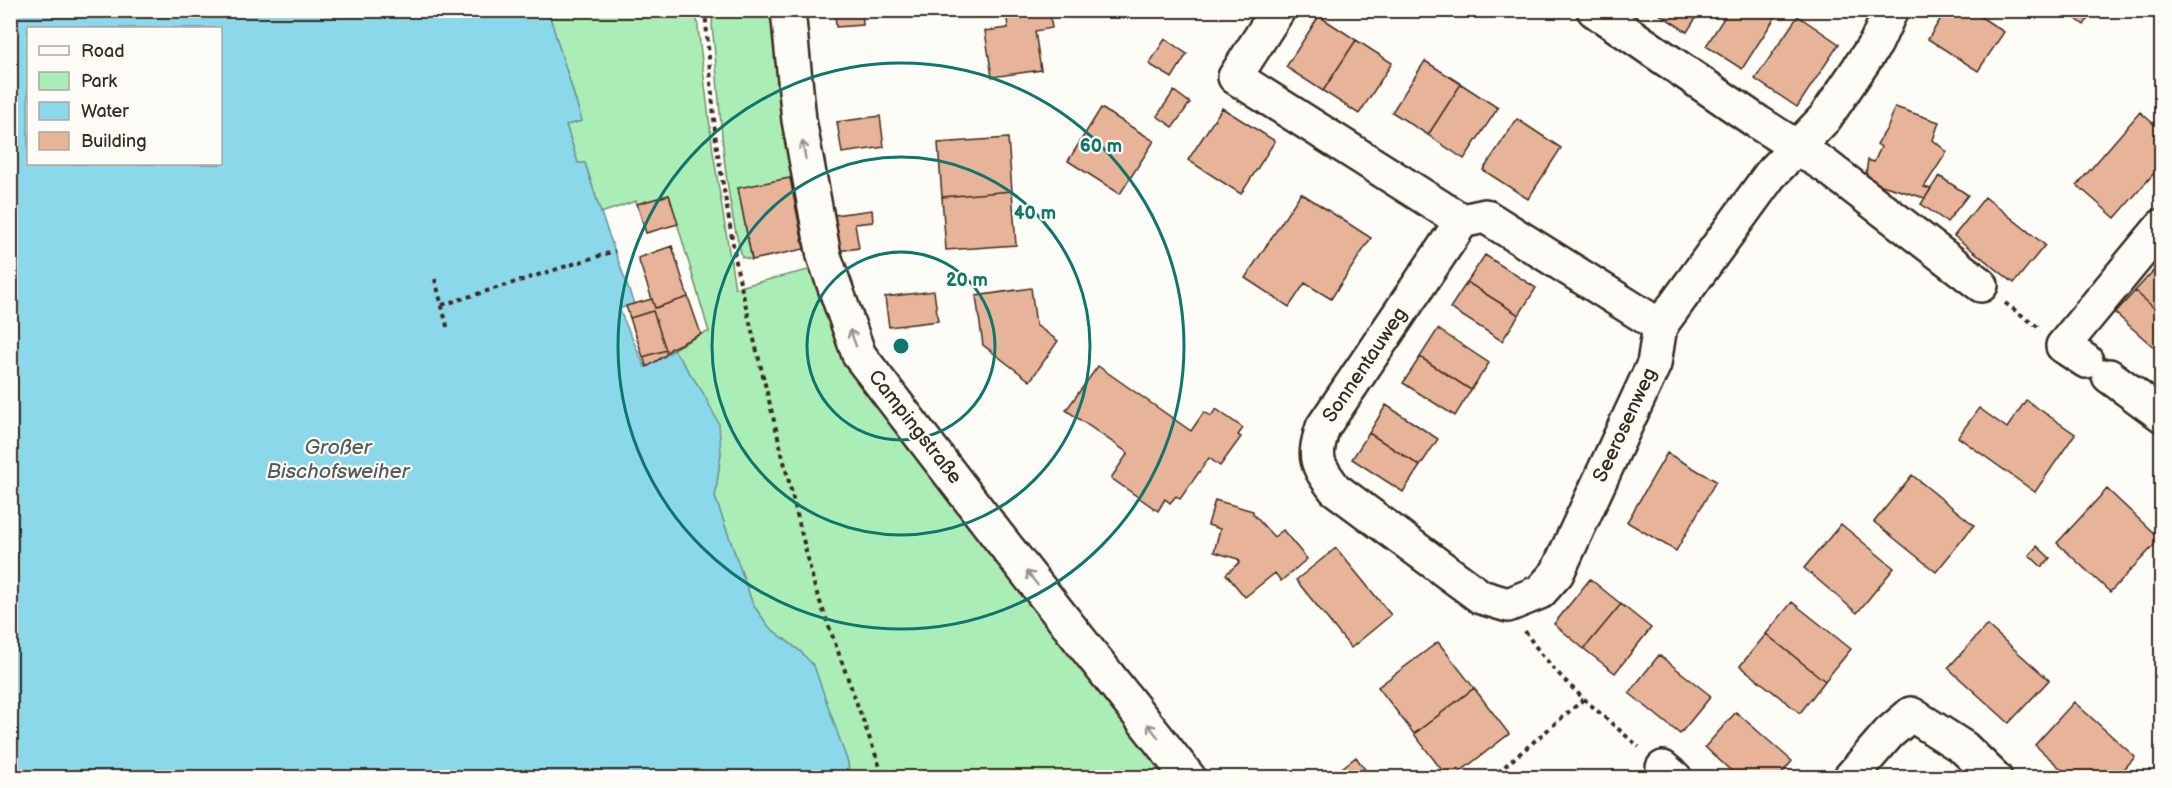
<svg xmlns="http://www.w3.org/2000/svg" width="2172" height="788" viewBox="0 0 2172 788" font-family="'Balsamiq Sans',sans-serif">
<rect width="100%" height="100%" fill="#fdfcf7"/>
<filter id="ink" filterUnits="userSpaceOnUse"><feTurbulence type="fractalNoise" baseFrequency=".0167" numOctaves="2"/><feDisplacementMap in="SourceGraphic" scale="12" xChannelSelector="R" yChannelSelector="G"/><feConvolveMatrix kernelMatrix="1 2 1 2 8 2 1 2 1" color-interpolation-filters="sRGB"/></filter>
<g filter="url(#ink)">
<path fill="#aaedb6" stroke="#728c6a" stroke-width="1.5" d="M 713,10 L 778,11 L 794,178 L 738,188 L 752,260 L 742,257 C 721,182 721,102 712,26 Z
M 548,11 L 696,11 L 713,152 L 735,288 L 812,269 L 1171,761 L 1144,778 L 849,777 L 848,763 L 801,652 L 769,627 L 753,605 L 715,497 L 721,453 L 674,350 L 666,355 L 666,353 L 701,334 L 709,332 L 669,195 L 637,204 L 636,201 L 601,213 L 585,163 L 578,163 L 566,125 L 582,121 Z"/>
<path fill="#8bd8eb" stroke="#6b9299" stroke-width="1.5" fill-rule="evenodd" d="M 10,11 L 548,11 L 582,121 L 566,125 L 578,163 L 585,163 L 601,213 L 634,304 L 619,309 L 645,367 L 674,350 L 702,391 L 719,424 L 721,453 L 715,497 L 753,605 L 769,627 L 801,652 L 814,666 L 848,763 L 849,777 L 11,777 ZM 28,28 L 220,28 L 220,164 L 28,164 Z"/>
<path fill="#e7b49a" stroke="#3b2a1e" stroke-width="1.5" d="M 835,10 L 862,10 L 863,25 L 836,27 Z
M 1006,10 L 1049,10 L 1052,28 L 1035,31 L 1041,70 L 992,77 L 985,31 L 1008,28 Z
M 1653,10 L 1701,10 L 1687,32 Z
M 1729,10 L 1767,10 L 1776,16 L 1742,69 L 1706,46 Z
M 1946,10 L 1978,10 L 1978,15 L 2004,32 L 1978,71 L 1928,39 Z
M 2064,10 L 2094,10 L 2084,25 Z
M 1319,16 L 1356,40 L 1323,91 L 1286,67 Z
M 1798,16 L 1839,44 L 1797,107 L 1755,79 Z
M 1165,39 L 1187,54 L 1172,78 L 1149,64 Z
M 1356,40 L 1392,63 L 1359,114 L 1323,91 Z
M 1425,61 L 1461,84 L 1428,135 L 1392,112 Z
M 1461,84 L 1498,108 L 1464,159 L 1428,135 Z
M 1174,91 L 1190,103 L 1173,127 L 1157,116 Z
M 1895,107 L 1939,122 L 1933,140 L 1947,152 L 1924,187 L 1931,189 L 1925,198 L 1865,180 L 1868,160 L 1874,162 L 1881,147 L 1877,144 L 1888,127 Z
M 1101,108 L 1154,141 L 1120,194 L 1068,161 Z
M 1222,108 L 1275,141 L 1241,194 L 1188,160 Z
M 2140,112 L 2162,131 L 2162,164 L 2115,218 L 2077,185 Z
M 880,116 L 884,147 L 842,153 L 837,122 Z
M 1517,119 L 1561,148 L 1528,199 L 1483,170 Z
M 1008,138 L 1012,191 L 942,197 L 938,143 Z
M 1939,176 L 1968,195 L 1947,222 L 1921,204 Z
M 790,178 L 804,249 L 752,260 L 738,188 Z
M 1012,191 L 1016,245 L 946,250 L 942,197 Z
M 1301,193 L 1371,238 L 1331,299 L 1305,283 L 1289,307 L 1245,278 Z
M 669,195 L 678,224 L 646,233 L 637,204 Z
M 1985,197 L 2045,245 L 2014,283 L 1954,236 Z
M 872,210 L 873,222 L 855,224 L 859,248 L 831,252 L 827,216 Z
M 672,246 L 688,297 L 655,308 L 638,258 Z
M 1485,255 L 1536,288 L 1519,315 L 1467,282 Z
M 2154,270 L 2162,277 L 2162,315 L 2135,291 Z
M 1467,282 L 1519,315 L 1502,341 L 1450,308 Z
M 1031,288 L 1036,325 L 1058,341 L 1030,381 L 983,345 L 976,296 Z
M 934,291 L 938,321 L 889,327 L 885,297 Z
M 2135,291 L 2162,315 L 2162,347 L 2158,351 L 2115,313 Z
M 688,297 L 701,334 L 672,348 L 666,353 L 666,355 L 647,367 L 643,357 L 666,350 L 653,311 L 630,318 L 626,306 L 652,299 L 655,308 Z
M 653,311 L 666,350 L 643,357 L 630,318 Z
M 1438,329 L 1489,363 L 1471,390 L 1420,357 Z
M 1420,357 L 1471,390 L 1455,416 L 1403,383 Z
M 1098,366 L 1191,431 L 1204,412 L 1211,416 L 1216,409 L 1243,428 L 1238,435 L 1241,437 L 1220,466 L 1209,458 L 1180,499 L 1176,496 L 1170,503 L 1165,499 L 1158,511 L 1111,478 L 1128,453 L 1066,410 Z
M 2026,400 L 2075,434 L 2035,492 L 1958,437 L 1979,408 L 2007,428 Z
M 1386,405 L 1438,439 L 1420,466 L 1369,433 Z
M 1369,433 L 1420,466 L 1403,492 L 1352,459 Z
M 1667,453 L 1716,481 L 1676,551 L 1627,522 Z
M 1912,475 L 1974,525 L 1936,572 L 1874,522 Z
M 2107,489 L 2160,539 L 2110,592 L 2057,543 Z
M 1215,500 L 1253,511 L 1253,514 L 1274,537 L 1283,530 L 1307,559 L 1281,581 L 1275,573 L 1245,597 L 1226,574 L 1240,562 L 1238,559 L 1214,552 L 1220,529 L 1208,525 Z
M 1841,524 L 1894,568 L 1857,613 L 1804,568 Z
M 2037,546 L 2050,558 L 2042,567 L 2029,555 Z
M 1336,548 L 1391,615 L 1351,648 L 1296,580 Z
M 1590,579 L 1621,604 L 1584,649 L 1554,624 Z
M 1792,602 L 1851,649 L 1825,681 L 1766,634 Z
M 1621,604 L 1651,628 L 1615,673 L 1584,649 Z
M 1987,625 L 2049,680 L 2009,723 L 1948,668 Z
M 1766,634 L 1825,681 L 1800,713 L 1740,666 Z
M 1438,642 L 1474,688 L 1414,734 L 1378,687 Z
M 1659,655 L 1711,696 L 1680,734 L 1629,693 Z
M 1474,688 L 1509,734 L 1452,778 L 1448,778 L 1414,734 Z
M 2074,702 L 2135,757 L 2116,778 L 2071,778 L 2035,745 Z
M 1736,712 L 1792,761 L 1778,778 L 1739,778 L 1705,747 Z
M 1356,757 L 1371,778 L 1329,778 Z"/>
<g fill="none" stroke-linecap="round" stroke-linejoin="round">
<g stroke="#3b2a1e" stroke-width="38">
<path id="street" d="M 788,10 L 799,120 L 824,256 L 859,355 L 997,535 L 1189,778
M 1278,10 L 1235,77 L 1462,221 L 1323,427 C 1313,458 1316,464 1335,489 L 1481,597 L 1508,605 L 1540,592 L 1557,573 L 1654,364 L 1660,326 L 1770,175 L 1825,118 L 1876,43 L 1891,10
M 1594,10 L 1759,123 L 1826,166 L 1981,285
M 1462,221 L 1485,216 L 1660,326
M 2086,361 L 2063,346 L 2162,226
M 2109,376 L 2162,415
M 1663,768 L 1675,778
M 1850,778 L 1889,733 L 1911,714 L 1964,748 L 1995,778"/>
</g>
<path stroke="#3b2a1e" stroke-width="4" stroke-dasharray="4.5 4.5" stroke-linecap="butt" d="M 705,10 L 716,142 L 738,274 L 815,588 L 884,778
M 435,279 L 448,330
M 2005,303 L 2038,327
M 442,305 L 615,251
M 1525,631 C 1554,677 1599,712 1639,747
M 1128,778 L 1142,770
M 1491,778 L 1584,699"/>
<use href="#street" stroke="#fdfcf7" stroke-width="33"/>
</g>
<defs><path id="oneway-shaft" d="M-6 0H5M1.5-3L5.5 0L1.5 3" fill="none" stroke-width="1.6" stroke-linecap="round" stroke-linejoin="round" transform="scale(1.5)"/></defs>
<g stroke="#9c938a">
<use href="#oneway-shaft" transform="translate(804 150) rotate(-100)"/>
<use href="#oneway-shaft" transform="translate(853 338) rotate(-110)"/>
<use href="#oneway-shaft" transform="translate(1032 578) rotate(-128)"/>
<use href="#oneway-shaft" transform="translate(1153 731) rotate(-128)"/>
</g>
</g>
<g fill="none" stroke="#0f766e" stroke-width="3">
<circle cx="901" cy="346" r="94"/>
<circle cx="901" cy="346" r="189"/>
<circle cx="901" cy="346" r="283"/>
</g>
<g text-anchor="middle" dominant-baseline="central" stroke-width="4.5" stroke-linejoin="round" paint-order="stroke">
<g font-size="20" fill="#3b2a1e" stroke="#fdfcf7">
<text transform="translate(1365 365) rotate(-56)">Sonnentauweg</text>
<text transform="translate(1625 425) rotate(-65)">Seerosenweg</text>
<text transform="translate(915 427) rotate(52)">Campingstraße</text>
</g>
<g font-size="21" font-style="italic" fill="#535e5c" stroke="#fdfcf7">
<text x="338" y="447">Großer<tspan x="338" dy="24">Bischofsweiher</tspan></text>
</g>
</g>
<circle cx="901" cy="346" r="9" fill="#0f766e" stroke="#fdfcf7" stroke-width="3"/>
<g font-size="18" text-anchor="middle" font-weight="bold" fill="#0f766e" stroke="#fdfcf7" stroke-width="4.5" stroke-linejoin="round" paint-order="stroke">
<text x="1101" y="152">60 m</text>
<text x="1035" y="219">40 m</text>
<text x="967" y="286">20 m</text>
</g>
<rect width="2172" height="788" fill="none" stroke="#fdfcf7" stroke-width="36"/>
<rect x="18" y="18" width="2136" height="752" fill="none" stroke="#3b2a1e" stroke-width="2" filter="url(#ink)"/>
<rect x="27" y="27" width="195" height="138" fill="#fdfcf7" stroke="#afa8a0" stroke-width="1.5"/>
<rect x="39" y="46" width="30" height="9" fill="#fdfcf7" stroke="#afa8a0" stroke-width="1.5"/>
<text x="81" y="57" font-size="18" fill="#3b2a1e">Road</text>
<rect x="39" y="72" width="30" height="18" fill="#aaedb6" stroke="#afa8a0" stroke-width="1.5"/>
<text x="81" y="87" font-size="18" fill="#3b2a1e">Park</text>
<rect x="39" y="102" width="30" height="18" fill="#8bd8eb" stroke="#afa8a0" stroke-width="1.5"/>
<text x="81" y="117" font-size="18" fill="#3b2a1e">Water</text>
<rect x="39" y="132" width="30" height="18" fill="#e7b49a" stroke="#afa8a0" stroke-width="1.5"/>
<text x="81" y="147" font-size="18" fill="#3b2a1e">Building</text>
</svg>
